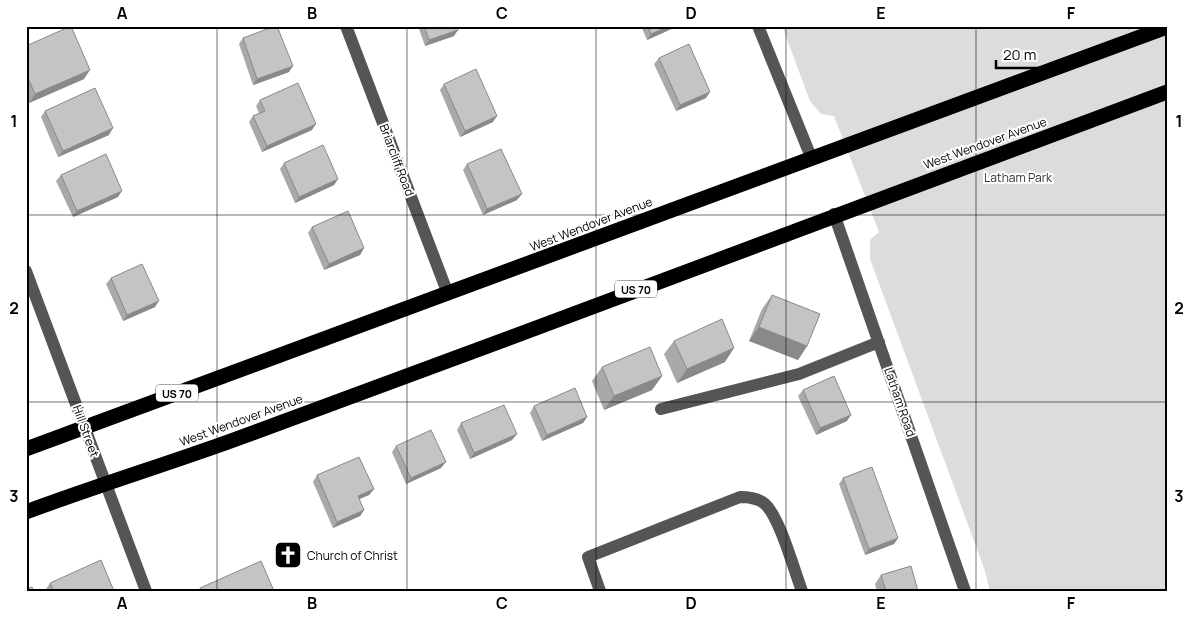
<svg xmlns="http://www.w3.org/2000/svg" width="1193" height="617" viewBox="0 0 1193 617" font-family="Manrope,sans-serif">
<rect width="100%" height="100%" fill="#fff"/>
<path fill="#dcdcdc" d="M 782,26 L 1167,26 L 1167,591 L 990,591 L 984,568 L 870,259 L 870,240 L 879,232 L 834,116 L 821,114 L 810,101 Z"/>
<g fill="none" stroke-linecap="round" stroke-linejoin="round">
<path stroke="#555" stroke-width="12" d="M 346,26 L 448,294
M 758,26 L 811,157
M 834,214 L 965,591
M 26,271 L 146,591
M 661,409 L 799,374 L 879,342
M 600,591 L 588,557 L 740,497 C 749,497 758,498 765,504 C 780,518 794,570 802,591"/>
<path stroke="#000" stroke-width="15" d="M 26,449 L 1167,27
M 26,512 C 93,487 161,466 228,442 C 542,328 853,207 1167,92"/>
</g>
<path fill="#a9a9a9" d="M 418,26 L 457,26 L 454,36 L 425,46 Z
M 641,26 L 678,26 L 647,40 Z
M 243,38 L 289,72 L 253,85 L 239,44 Z
M 26,46 L 84,79 L 29,103 L 26,96 Z
M 659,58 L 706,98 L 676,111 L 654,64 Z
M 444,84 L 493,122 L 460,137 L 440,90 Z
M 260,100 L 312,130 L 262,152 L 249,122 L 253,116 L 259,113 L 256,106 Z
M 45,111 L 109,135 L 58,157 L 41,117 Z
M 284,163 L 338,179 L 334,185 L 295,203 L 280,169 Z
M 467,164 L 517,200 L 483,215 L 463,170 Z
M 61,175 L 118,197 L 73,217 L 56,181 Z
M 312,227 L 364,248 L 360,255 L 324,270 L 308,233 Z
M 111,278 L 155,307 L 123,321 L 106,284 Z
M 772,295 L 807,346 L 798,360 L 749,341 L 762,309 Z
M 674,341 L 725,362 L 677,383 L 664,354 Z
M 602,367 L 662,376 L 652,390 L 604,410 L 592,381 Z
M 803,390 L 847,421 L 816,435 L 798,396 Z
M 534,406 L 587,417 L 583,423 L 542,441 L 530,413 Z
M 461,423 L 512,440 L 470,459 L 457,430 Z
M 396,446 L 441,468 L 406,484 L 392,452 Z
M 317,475 L 374,489 L 369,495 L 359,499 L 364,510 L 360,516 L 333,528 L 313,482 Z
M 843,478 L 898,538 L 894,544 L 865,555 L 839,484 Z
M 881,575 L 918,591 L 877,591 L 875,584 Z
M 50,583 L 114,591 L 47,591 L 46,589 Z"/>
<path fill="#898989" d="M 669,26 L 678,26 L 647,40 L 651,34 Z
M 458,30 L 454,36 L 425,46 L 429,40 Z
M 293,66 L 289,72 L 253,85 L 257,79 Z
M 90,70 L 84,79 L 29,103 L 35,94 Z
M 710,92 L 706,98 L 676,111 L 680,105 Z
M 497,116 L 493,122 L 460,137 L 465,131 Z
M 316,124 L 312,130 L 262,152 L 267,146 Z
M 113,128 L 109,135 L 58,157 L 63,151 Z
M 338,179 L 334,185 L 295,203 L 299,197 Z
M 122,191 L 118,197 L 73,217 L 77,211 Z
M 522,194 L 517,200 L 483,215 L 487,209 Z
M 364,248 L 360,255 L 324,270 L 329,264 Z
M 159,301 L 155,307 L 123,321 L 127,315 Z
M 759,327 L 807,346 L 798,360 L 749,341 Z
M 734,348 L 725,362 L 677,383 L 687,369 Z
M 662,376 L 652,390 L 604,410 L 614,396 Z
M 851,415 L 847,421 L 816,435 L 820,428 Z
M 587,417 L 583,423 L 542,441 L 547,435 Z
M 517,434 L 512,440 L 470,459 L 474,453 Z
M 446,462 L 441,468 L 406,484 L 411,478 Z
M 374,489 L 369,495 L 353,502 L 358,496 Z
M 364,510 L 360,516 L 333,528 L 337,522 Z
M 898,538 L 894,544 L 865,555 L 869,549 Z"/>
<path fill="#c4c4c4" stroke="#898989" d="M 71,26 L 90,70 L 35,94 L 26,74 L 26,46 Z
M 275,26 L 277,26 L 293,66 L 257,79 L 243,38 Z
M 424,26 L 457,26 L 458,30 L 429,40 Z
M 648,26 L 669,26 L 651,34 Z
M 689,44 L 710,92 L 680,105 L 659,58 Z
M 476,69 L 497,116 L 465,131 L 444,84 Z
M 298,83 L 316,124 L 267,146 L 253,116 L 265,111 L 260,100 Z
M 95,88 L 113,128 L 63,151 L 45,111 Z
M 323,145 L 338,179 L 299,197 L 284,163 Z
M 501,149 L 522,194 L 487,209 L 467,164 Z
M 106,154 L 122,191 L 77,211 L 61,175 Z
M 348,211 L 364,248 L 329,264 L 312,227 Z
M 142,264 L 159,301 L 127,315 L 111,278 Z
M 772,295 L 820,314 L 807,346 L 759,327 Z
M 722,319 L 734,348 L 687,369 L 674,341 Z
M 650,347 L 662,376 L 614,396 L 602,367 Z
M 834,376 L 851,415 L 820,428 L 803,390 Z
M 575,388 L 587,417 L 547,435 L 534,406 Z
M 504,405 L 517,434 L 474,453 L 461,423 Z
M 431,430 L 446,462 L 411,478 L 396,446 Z
M 359,457 L 374,489 L 358,496 L 364,510 L 337,522 L 317,475 Z
M 872,467 L 898,538 L 869,549 L 843,478 Z
M 101,560 L 114,591 L 54,591 L 50,583 Z
M 261,561 L 274,591 L 201,591 L 200,588 Z
M 911,566 L 918,591 L 886,591 L 881,575 Z
M 32,587 L 34,591 L 26,591 L 26,589 Z"/>
<path fill="none" stroke="#000" stroke-width="1" stroke-opacity="0.55" d="M 217,26 L 217,591M 407,26 L 407,591M 596,26 L 596,591M 786,26 L 786,591M 976,26 L 976,591M 26,215 L 1167,215M 26,402 L 1167,402"/>
<defs>
<g id="church-square" transform="scale(1.4375)"><rect x="-9" y="-9" width="18" height="18" rx="4" fill="#000" stroke="#fff"/><path d="M-1.2-6h2.4v3.5h3.3v2.4h-3.3V6h-2.4V-.1h-3.3v-2.4h3.3Z" fill="#fff"/></g>
</defs>
<g fill-rule="evenodd">
<use href="#church-square" x="288" y="555"/>
</g>
<g text-anchor="middle" dominant-baseline="central" stroke-width="4" stroke-linejoin="round" paint-order="stroke">
<g fill="#fff" stroke="#4c4c4c" stroke-width="1">
<rect x="615" y="280.5" width="42" height="17" rx="4"/>
<rect x="156" y="384.5" width="42" height="17" rx="4"/>
</g>
<g font-size="11" font-weight="bold" fill="#000">
<text x="636" y="289">US 70</text>
<text x="177" y="393">US 70</text>
</g>
<g font-size="12" fill="#000" stroke="#fff">
<text transform="translate(985 143) rotate(-20)">West Wendover Avenue</text>
<text transform="translate(397 160) rotate(69)">Briarcliff Road</text>
<text transform="translate(591 224) rotate(-21)">West Wendover Avenue</text>
<text transform="translate(900 402) rotate(71)">Latham Road</text>
<text transform="translate(241 420) rotate(-20)">West Wendover Avenue</text>
<text transform="translate(86 431) rotate(70)">Hill Street</text>
</g>
<g font-size="12" fill="#333" stroke="#fff">
<text x="1018" y="177">Latham Park</text>
</g>
<g font-size="12" fill="#000" stroke="#fff" text-anchor="start">
<text x="307" y="555">Church of Christ</text>
</g>
</g>
<rect width="1193" height="617" fill="none" stroke="#ffffff" stroke-width="55"/>
<path d="M996 60v8h72v-8" fill="none" stroke="#000000" stroke-width="2.5"/>
<text x="1003" y="60" font-size="15" fill="#000000" stroke="#ffffff" stroke-width="4" paint-order="stroke">20 m</text>
<rect x="28" y="28" width="1138" height="562" fill="none" stroke="#000" stroke-width="2"/>
<g font-size="16" text-anchor="middle" font-weight="bold" fill="#000">
<text x="122" y="19">A</text>
<text x="312" y="19">B</text>
<text x="502" y="19">C</text>
<text x="691" y="19">D</text>
<text x="881" y="19">E</text>
<text x="1071" y="19">F</text>
<text x="14" y="127">1</text>
<text x="1179" y="127">1</text>
<text x="14" y="314">2</text>
<text x="1179" y="314">2</text>
<text x="14" y="502">3</text>
<text x="1179" y="502">3</text>
<text x="122" y="609">A</text>
<text x="312" y="609">B</text>
<text x="502" y="609">C</text>
<text x="691" y="609">D</text>
<text x="881" y="609">E</text>
<text x="1071" y="609">F</text>
</g>
</svg>
